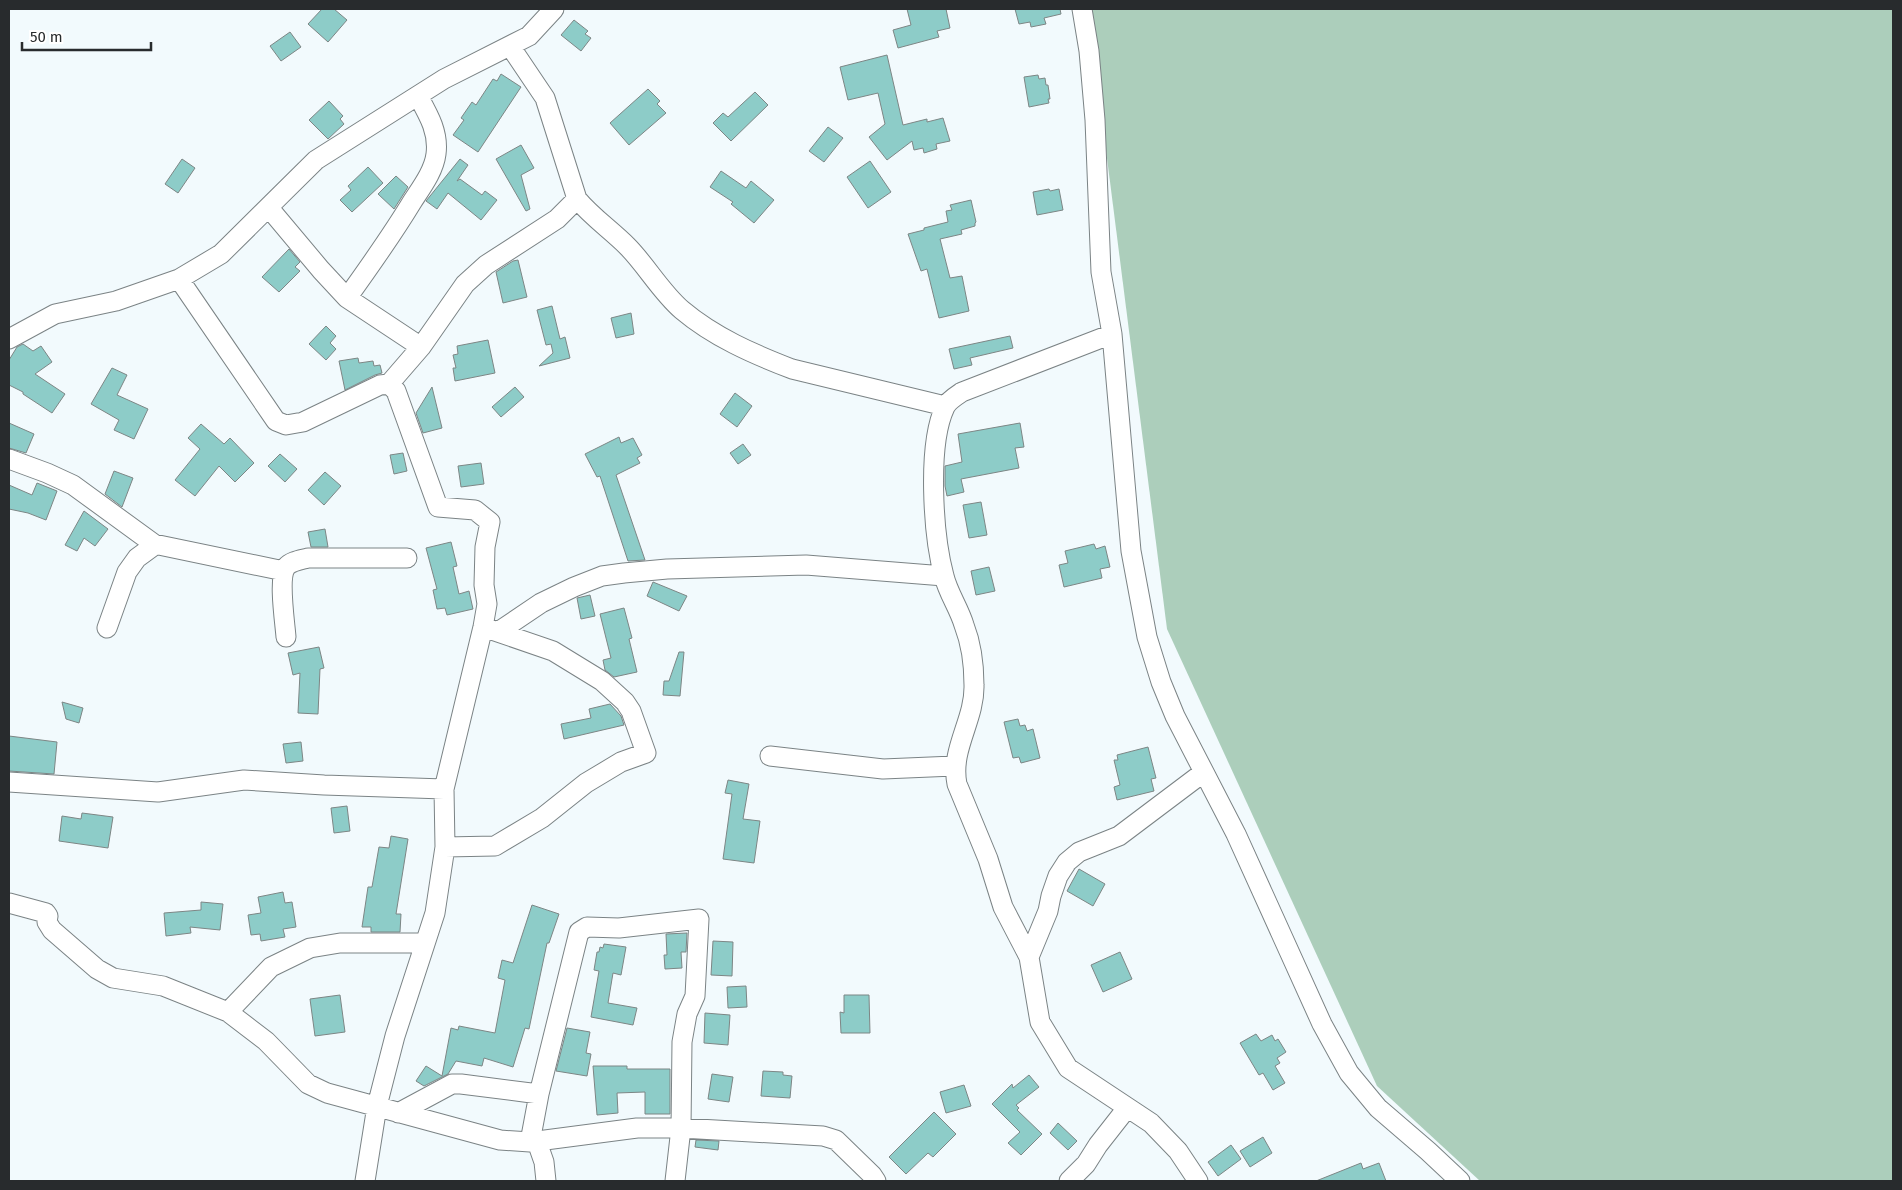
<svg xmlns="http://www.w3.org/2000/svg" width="1902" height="1190" viewBox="0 0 1902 1190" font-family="'Fira Sans',sans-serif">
<rect width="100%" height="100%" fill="#f2fafd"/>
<path fill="#accebb" d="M 1088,9 L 1893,9 L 1893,1181 L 1480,1181 L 1377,1086 L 1167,629 Z"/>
<path fill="#8dccc8" stroke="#7d8685" d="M 322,9 L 334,9 L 347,20 L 328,42 L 308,24 Z
M 907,9 L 946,9 L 950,28 L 937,31 L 939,37 L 898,48 L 893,30 L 911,25 Z
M 1015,9 L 1060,9 L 1061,14 L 1044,18 L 1046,24 L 1031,27 L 1030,22 L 1019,24 Z
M 574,20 L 588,31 L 585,34 L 591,38 L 581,51 L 561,35 Z
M 290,32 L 301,47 L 281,61 L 270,46 Z
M 887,55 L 903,125 L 927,119 L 927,122 L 943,118 L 950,141 L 936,144 L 937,149 L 924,153 L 923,148 L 914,150 L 912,141 L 887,160 L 869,137 L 885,124 L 878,93 L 848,100 L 840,67 Z
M 501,74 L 521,87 L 478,152 L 453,135 L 464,120 L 461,118 L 472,102 L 476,105 L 493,79 L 497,81 Z
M 1038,75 L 1039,79 L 1045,78 L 1046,85 L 1048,85 L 1050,99 L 1048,99 L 1049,103 L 1029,107 L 1024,77 Z
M 648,89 L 660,101 L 657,104 L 666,113 L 629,145 L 610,123 Z
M 755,92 L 768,105 L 731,141 L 713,123 L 723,113 L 728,117 Z
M 329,101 L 343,116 L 340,119 L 344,124 L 328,139 L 309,120 Z
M 828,127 L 843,138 L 824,162 L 809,151 Z
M 521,145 L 534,168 L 521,175 L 530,209 L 526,211 L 496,159 Z
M 182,159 L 195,168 L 178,193 L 165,184 Z
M 460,159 L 468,165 L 457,181 L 460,179 L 482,195 L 485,191 L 497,200 L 481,220 L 448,193 L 437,209 L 426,201 Z
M 870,161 L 891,192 L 868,208 L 847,177 Z
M 368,167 L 383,183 L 352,212 L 340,200 L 351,190 L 348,186 Z
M 721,171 L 746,188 L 751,181 L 774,200 L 754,223 L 731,204 L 733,202 L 710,187 Z
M 396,176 L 408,187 L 394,209 L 378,194 Z
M 1049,189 L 1050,191 L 1059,189 L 1063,210 L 1037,215 L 1033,192 Z
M 971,200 L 976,222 L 975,223 L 975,226 L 961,230 L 962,234 L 940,239 L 950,278 L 962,276 L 969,311 L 939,318 L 927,269 L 921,271 L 908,234 L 924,230 L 924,228 L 948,222 L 946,211 L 952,210 L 950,205 Z
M 289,249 L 300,262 L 295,267 L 300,271 L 279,292 L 262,277 Z
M 518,260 L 527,297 L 503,303 L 496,272 L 513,261 Z
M 552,306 L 560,339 L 565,337 L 570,358 L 539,366 L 553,353 L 551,344 L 546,345 L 537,310 Z
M 631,313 L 634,334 L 616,338 L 611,318 Z
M 326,326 L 336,336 L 330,343 L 336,349 L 326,360 L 309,344 Z
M 1010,336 L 1013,348 L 970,358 L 972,365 L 954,369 L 949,349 Z
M 488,340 L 495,373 L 455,381 L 453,368 L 456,368 L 453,355 L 458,354 L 457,346 Z
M 23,344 L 33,351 L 41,346 L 52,362 L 35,374 L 65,394 L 52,413 L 23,394 L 23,392 L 9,385 L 9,360 L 17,347 Z
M 358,358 L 359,363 L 373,361 L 374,366 L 380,365 L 382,373 L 375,375 L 345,390 L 339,361 Z
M 112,368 L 127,375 L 117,395 L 148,409 L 134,439 L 114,430 L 119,420 L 91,404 Z
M 432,387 L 442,428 L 423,433 L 416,413 Z
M 515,387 L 524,397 L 501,417 L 492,407 Z
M 735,393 L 752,406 L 737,427 L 720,414 Z
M 9,423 L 34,434 L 26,453 L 9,448 Z
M 1020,423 L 1024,447 L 1015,448 L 1019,468 L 961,479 L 964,492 L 947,496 L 945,486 L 945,466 L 962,462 L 958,434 Z
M 201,424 L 224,444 L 230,438 L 254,463 L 235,482 L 219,466 L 195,496 L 175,480 L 200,449 L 188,438 Z
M 619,437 L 621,443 L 633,438 L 642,455 L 637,458 L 640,463 L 616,475 L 645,560 L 628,561 L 600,476 L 597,477 L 585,454 Z
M 743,444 L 751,455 L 738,464 L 730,453 Z
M 403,453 L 407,471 L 394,474 L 390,455 Z
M 280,454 L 297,469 L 285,482 L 268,466 Z
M 481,463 L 484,484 L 461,487 L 458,466 Z
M 114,471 L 133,478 L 122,507 L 105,494 Z
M 325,472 L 341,486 L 324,505 L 308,490 Z
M 37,483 L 57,491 L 46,520 L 28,513 L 9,509 L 9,485 L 32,495 Z
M 981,502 L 987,535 L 969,538 L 963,505 Z
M 84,511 L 108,529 L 95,546 L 84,538 L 77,551 L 65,545 Z
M 325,529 L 328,547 L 311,547 L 308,532 Z
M 451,542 L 457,566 L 453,567 L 459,594 L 469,591 L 473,609 L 447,615 L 445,608 L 437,609 L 433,590 L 437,589 L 426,548 Z
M 1094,544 L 1096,549 L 1105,546 L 1110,567 L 1100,569 L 1102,578 L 1064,587 L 1059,565 L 1068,563 L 1065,551 Z
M 989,567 L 995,591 L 976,595 L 971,571 Z
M 653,582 L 687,596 L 679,611 L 647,596 Z
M 590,595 L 595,616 L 581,619 L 577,598 Z
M 624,608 L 632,638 L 629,639 L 637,672 L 614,677 L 605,670 L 603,660 L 611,658 L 600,614 Z
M 319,647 L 324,668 L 320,669 L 318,714 L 298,713 L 300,673 L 293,675 L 288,653 Z
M 679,652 L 684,652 L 680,696 L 663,695 L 664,681 L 669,681 Z
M 62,702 L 83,708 L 79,723 L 66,719 Z
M 610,704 L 621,716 L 624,725 L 564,739 L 561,724 L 591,718 L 589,709 Z
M 1018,719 L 1020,726 L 1025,725 L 1027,731 L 1033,729 L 1040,758 L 1021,763 L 1019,757 L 1013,758 L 1004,722 Z
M 9,736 L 57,742 L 54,774 L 9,771 Z
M 301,742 L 303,761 L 286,763 L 283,744 Z
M 1148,747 L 1156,778 L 1151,779 L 1154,791 L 1117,800 L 1114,787 L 1120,785 L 1114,760 L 1118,760 L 1117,755 Z
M 728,780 L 749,784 L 743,819 L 760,821 L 754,863 L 723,859 L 732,794 L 725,793 Z
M 347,806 L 350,831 L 334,833 L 331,808 Z
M 82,813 L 113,817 L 108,848 L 59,841 L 62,816 L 81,819 Z
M 391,836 L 408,839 L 396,914 L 401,914 L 400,932 L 371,932 L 371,927 L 362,927 L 368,887 L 372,887 L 379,847 L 389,848 Z
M 1079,869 L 1105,884 L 1093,906 L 1067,891 Z
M 283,892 L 285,903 L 292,902 L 296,927 L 283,929 L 285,937 L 261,941 L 260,934 L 251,935 L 248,915 L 261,913 L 258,897 Z
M 201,902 L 223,904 L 220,930 L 190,927 L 191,933 L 166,936 L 164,913 L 201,910 Z
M 532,905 L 559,914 L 549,943 L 547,943 L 529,1029 L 525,1028 L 513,1067 L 484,1058 L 482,1066 L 456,1061 L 448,1074 L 424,1086 L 416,1081 L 426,1066 L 442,1076 L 451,1028 L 458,1030 L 459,1026 L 495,1033 L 505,980 L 498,978 L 502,960 L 513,963 Z
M 687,933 L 686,952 L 681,952 L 682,968 L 665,969 L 664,955 L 667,955 L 666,934 Z
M 713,941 L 733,942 L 732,976 L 711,975 Z
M 604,944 L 626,947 L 621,975 L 613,973 L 608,1003 L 637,1008 L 633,1025 L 591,1017 L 599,971 L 594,970 L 597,952 L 599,952 L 600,947 L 603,948 Z
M 1120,952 L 1132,979 L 1103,992 L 1091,965 Z
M 746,986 L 747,1007 L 728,1008 L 727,987 Z
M 340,995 L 345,1032 L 315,1036 L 310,999 Z
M 844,995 L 869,995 L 870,1033 L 841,1033 L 840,1012 L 844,1013 Z
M 705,1013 L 730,1015 L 728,1045 L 704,1043 Z
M 567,1028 L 590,1032 L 586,1053 L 591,1054 L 587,1076 L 556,1071 Z
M 1256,1034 L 1261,1041 L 1272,1035 L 1275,1041 L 1278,1039 L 1286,1052 L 1277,1058 L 1280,1063 L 1275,1066 L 1285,1083 L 1273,1090 L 1263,1073 L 1259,1075 L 1240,1043 Z
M 593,1066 L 627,1066 L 627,1069 L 670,1069 L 670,1114 L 645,1114 L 645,1092 L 617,1093 L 618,1113 L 597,1115 Z
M 763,1071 L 783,1072 L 783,1075 L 792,1076 L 790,1098 L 761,1096 Z
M 712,1074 L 733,1077 L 729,1102 L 708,1099 Z
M 1029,1075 L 1039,1087 L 1016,1105 L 1019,1108 L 1017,1110 L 1042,1134 L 1021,1155 L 1008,1143 L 1020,1132 L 992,1104 L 1012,1084 L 1013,1088 Z
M 964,1085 L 971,1106 L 946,1113 L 940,1092 Z
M 934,1112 L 956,1134 L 933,1157 L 928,1153 L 906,1174 L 889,1157 Z
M 1058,1123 L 1077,1141 L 1068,1150 L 1050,1133 Z
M 1263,1137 L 1272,1153 L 1250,1167 L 1240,1151 Z
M 696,1140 L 719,1141 L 718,1150 L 695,1147 Z
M 1231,1145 L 1241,1159 L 1218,1176 L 1208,1162 Z
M 1361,1163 L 1363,1169 L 1379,1163 L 1386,1181 L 1316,1181 Z"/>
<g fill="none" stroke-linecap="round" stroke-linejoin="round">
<g stroke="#7b8385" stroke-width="21">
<path id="minor" d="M 1082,9 L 1089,51 L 1095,120 L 1101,272 L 1112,334 L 1131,551 L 1147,637 L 1161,682 L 1175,716 L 1236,834 L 1322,1024 L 1349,1073 L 1378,1108 L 1428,1151 L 1460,1181
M 510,46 L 545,98 L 577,199 C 592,217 611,230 627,246 C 646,265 661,292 682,310 C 714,337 753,354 792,369 L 945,406
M 269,208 L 321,270 L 347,298 L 421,347
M 179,279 L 276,421 L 286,425 L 303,422 L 380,385 L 389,384 L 396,391 L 438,507 L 475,510 L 490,522 L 485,547 L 484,585 L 487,604 L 483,627 L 444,789 L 445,847 L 435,913 L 395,1036 L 377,1106 L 365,1181
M 347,298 C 370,266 392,235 412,202 C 421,188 434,171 436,154 C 439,132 428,114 418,96
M 1112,334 L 962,392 C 956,396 948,401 945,407 C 927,445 933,535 944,576 C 948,593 959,608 964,625 C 971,643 974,665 974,685 C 975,720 950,749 957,784 L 988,859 L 1003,907 L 1029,957 L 1040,1022 L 1068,1068 L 1151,1123 L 1178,1151 L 1198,1181
M 9,339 L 55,314 L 116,301 L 179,279 L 221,254 L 316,160 L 444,79 L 529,36 L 554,9
M 389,384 L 421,347 L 465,284 L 486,265 L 557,219 L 577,199
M 9,459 L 47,473 L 73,485 L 154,544 L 284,571
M 107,628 L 127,572 L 137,558 L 152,547 L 154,544
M 498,632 L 541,603 L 574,587 L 602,576 L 624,573 L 667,569 L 806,565 L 944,576
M 286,637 C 285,623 278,578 286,567 C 291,561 300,560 308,558 L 407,558
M 770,756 L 883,769 L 954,766
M 9,782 L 158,792 L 244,780 L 324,785 L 444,789
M 445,847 L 495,846 L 542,818 L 586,783 L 621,762 L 646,753 L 631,711 L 625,702 L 602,681 L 553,651 L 489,629
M 9,903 L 46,913 L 48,916 L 47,922 L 52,930 L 97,969 L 113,978 L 163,986 L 228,1012 L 266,1041 L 308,1084 L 327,1093 L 500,1140 L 530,1142 L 637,1128 L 681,1128 L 823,1136 L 836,1140 L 872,1175 L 876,1181
M 1029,957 L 1048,911 L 1051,896 L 1058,876 L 1067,862 L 1079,852 L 1119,836 L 1204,772
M 228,1012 L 271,967 L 310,948 L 340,943 L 425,943
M 398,1113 L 452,1084 L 461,1084 L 539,1094
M 530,1142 L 539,1094 L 579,932 L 587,927 L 619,928 L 699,919 L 695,996 L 687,1014 L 682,1042 L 681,1128 L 675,1181
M 537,1142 L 544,1162 L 546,1181
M 1069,1181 L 1086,1164 L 1098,1145 L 1127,1108"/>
</g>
<use href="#minor" stroke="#fff" stroke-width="19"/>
</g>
<rect width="1902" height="1190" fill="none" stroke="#282b2d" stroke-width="20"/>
<path d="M22 42v8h129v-8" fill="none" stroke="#282b2d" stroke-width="2.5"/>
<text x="30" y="42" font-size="15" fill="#282b2d" stroke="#ffffff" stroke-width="4" paint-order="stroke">50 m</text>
</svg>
